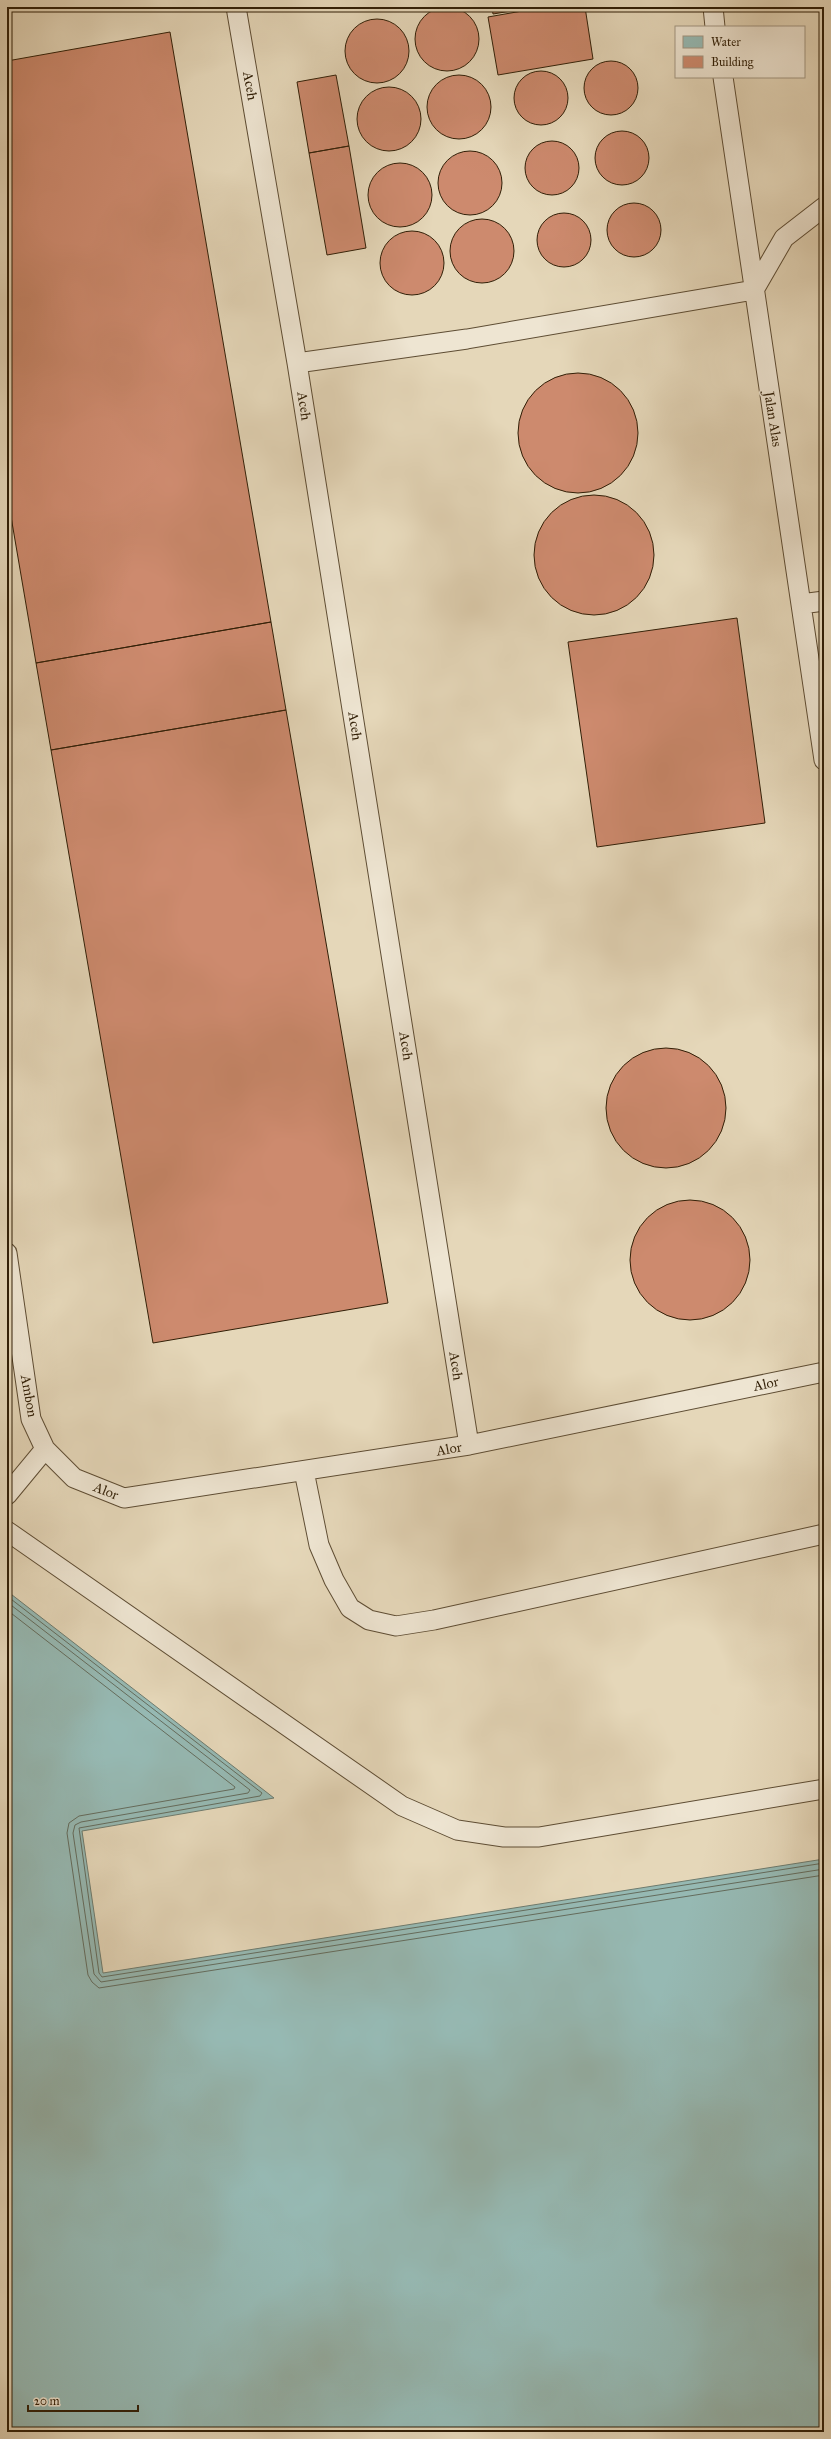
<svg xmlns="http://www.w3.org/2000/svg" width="831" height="2439" viewBox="0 0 831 2439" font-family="'IM FELL Great Primer',serif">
<rect width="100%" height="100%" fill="#e5d7b9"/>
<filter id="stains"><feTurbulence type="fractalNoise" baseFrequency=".005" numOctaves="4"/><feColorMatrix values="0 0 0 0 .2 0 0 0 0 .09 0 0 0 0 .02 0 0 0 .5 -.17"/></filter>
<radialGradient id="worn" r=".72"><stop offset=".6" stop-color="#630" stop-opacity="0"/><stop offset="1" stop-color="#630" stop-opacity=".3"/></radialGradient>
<path fill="#96b9b3" stroke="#6e7b6e" d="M 7,1591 L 274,1798 L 82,1831 L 103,1973 L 824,1859 L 824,2432 L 7,2432 Z"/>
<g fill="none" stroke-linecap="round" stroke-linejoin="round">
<path stroke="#646c5d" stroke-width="1" d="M 7,1596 L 262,1793 L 260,1796 L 79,1828 L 99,1973 L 102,1977 L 824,1863
M 7,1602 L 250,1790 L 248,1793 L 81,1822 L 75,1825 L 73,1833 L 94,1974 L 101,1982 L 824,1869
M 7,1610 L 235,1787 L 234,1789 L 79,1816 L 69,1823 L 67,1833 L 88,1975 L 92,1982 L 99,1988 L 824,1875"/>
</g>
<path fill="#cd8a6e" stroke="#311f07" d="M 492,7 L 535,7 L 493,14 Z
M 545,7 L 585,7 L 593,59 L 498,75 L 488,17 Z
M415 39a32 32 0 1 1 64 0a32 32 0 1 1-64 0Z
M345 51a32 32 0 1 1 64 0a32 32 0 1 1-64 0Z
M 170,32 L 271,622 L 36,663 L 7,493 L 7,61 Z
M584 88a27 27 0 1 1 54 0a27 27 0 1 1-54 0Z
M514 98a27 27 0 1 1 54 0a27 27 0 1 1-54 0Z
M 336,75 L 349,146 L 309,153 L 297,82 Z
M427 107a32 32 0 1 1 64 0a32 32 0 1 1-64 0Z
M357 119a32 32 0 1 1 64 0a32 32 0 1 1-64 0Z
M595 158a27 27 0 1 1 54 0a27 27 0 1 1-54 0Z
M525 168a27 27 0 1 1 54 0a27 27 0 1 1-54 0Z
M 349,146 L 366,248 L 327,255 L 309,153 Z
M438 183a32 32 0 1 1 64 0a32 32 0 1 1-64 0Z
M368 195a32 32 0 1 1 64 0a32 32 0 1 1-64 0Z
M607 230a27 27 0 1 1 54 0a27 27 0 1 1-54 0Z
M537 240a27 27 0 1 1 54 0a27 27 0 1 1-54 0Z
M450 251a32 32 0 1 1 64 0a32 32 0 1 1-64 0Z
M380 263a32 32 0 1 1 64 0a32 32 0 1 1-64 0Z
M518 433a60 60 0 1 1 120 0a60 60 0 1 1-120 0Z
M534 555a60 60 0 1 1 120 0a60 60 0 1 1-120 0Z
M 737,618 L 765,823 L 597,847 L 568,642 Z
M 271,622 L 286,710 L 51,750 L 36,663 Z
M 286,710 L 388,1303 L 153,1343 L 51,750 Z
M606 1108a60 60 0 1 1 120 0a60 60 0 1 1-120 0Z
M630 1260a60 60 0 1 1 120 0a60 60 0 1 1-120 0Z"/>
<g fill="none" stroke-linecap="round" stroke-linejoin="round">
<g stroke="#5e4d34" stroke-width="21">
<path id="service" d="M 236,7 L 297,363 L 469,1445
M 713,7 L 715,27
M 723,77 L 824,760
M 297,363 L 467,339 L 754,290 L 784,238 L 824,207
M 801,604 L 824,601
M 7,1253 L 31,1419 L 45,1449 L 74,1478 L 124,1498 L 469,1445 L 824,1372
M 304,1471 L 319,1545 L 334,1580 L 350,1608 L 369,1620 L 396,1626 L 434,1620 L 824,1534
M 7,1495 L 45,1449
M 7,1531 L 402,1806 L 457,1830 L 504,1837 L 539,1837 L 824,1789"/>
</g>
<use href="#service" stroke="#eee5d2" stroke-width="19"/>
</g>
<g text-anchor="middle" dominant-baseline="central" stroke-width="3" stroke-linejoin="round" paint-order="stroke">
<g font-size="14" fill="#311f07" stroke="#eee5d2">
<text transform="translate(250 86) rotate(80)">Aceh</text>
<text transform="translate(304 406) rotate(81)">Aceh</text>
<text transform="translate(773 419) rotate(81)">Jalan Alas</text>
<text transform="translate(355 726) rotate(81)">Aceh</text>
<text transform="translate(406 1046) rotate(81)">Aceh</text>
<text transform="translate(456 1366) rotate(81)">Aceh</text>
<text transform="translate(766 1384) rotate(-12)">Alor</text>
<text transform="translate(29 1396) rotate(80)">Ambon</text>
<text transform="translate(449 1449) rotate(-10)">Alor</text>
<text transform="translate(106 1491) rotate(22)">Alor</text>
</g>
</g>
<rect width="831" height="2439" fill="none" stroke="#e5d7b9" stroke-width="24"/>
<rect x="8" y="8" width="815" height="2423" fill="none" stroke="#311f07" stroke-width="2"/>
<rect x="12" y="12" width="807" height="2415" fill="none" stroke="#311f07"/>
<rect x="675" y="26" width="130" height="52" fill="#eee5d2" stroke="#a29681"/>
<rect x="683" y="36" width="20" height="12" fill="#96b9b3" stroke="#a29681"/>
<text x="711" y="46" font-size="12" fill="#311f07">Water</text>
<rect x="683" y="56" width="20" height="12" fill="#cd8a6e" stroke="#a29681"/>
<text x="711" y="66" font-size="12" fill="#311f07">Building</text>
<path d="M28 2405v6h110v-6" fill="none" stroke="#311f07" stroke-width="2"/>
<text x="34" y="2405" font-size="12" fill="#311f07" stroke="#eee5d2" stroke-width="3" paint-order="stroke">20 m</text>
<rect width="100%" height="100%" filter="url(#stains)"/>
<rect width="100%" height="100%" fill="url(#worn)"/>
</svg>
